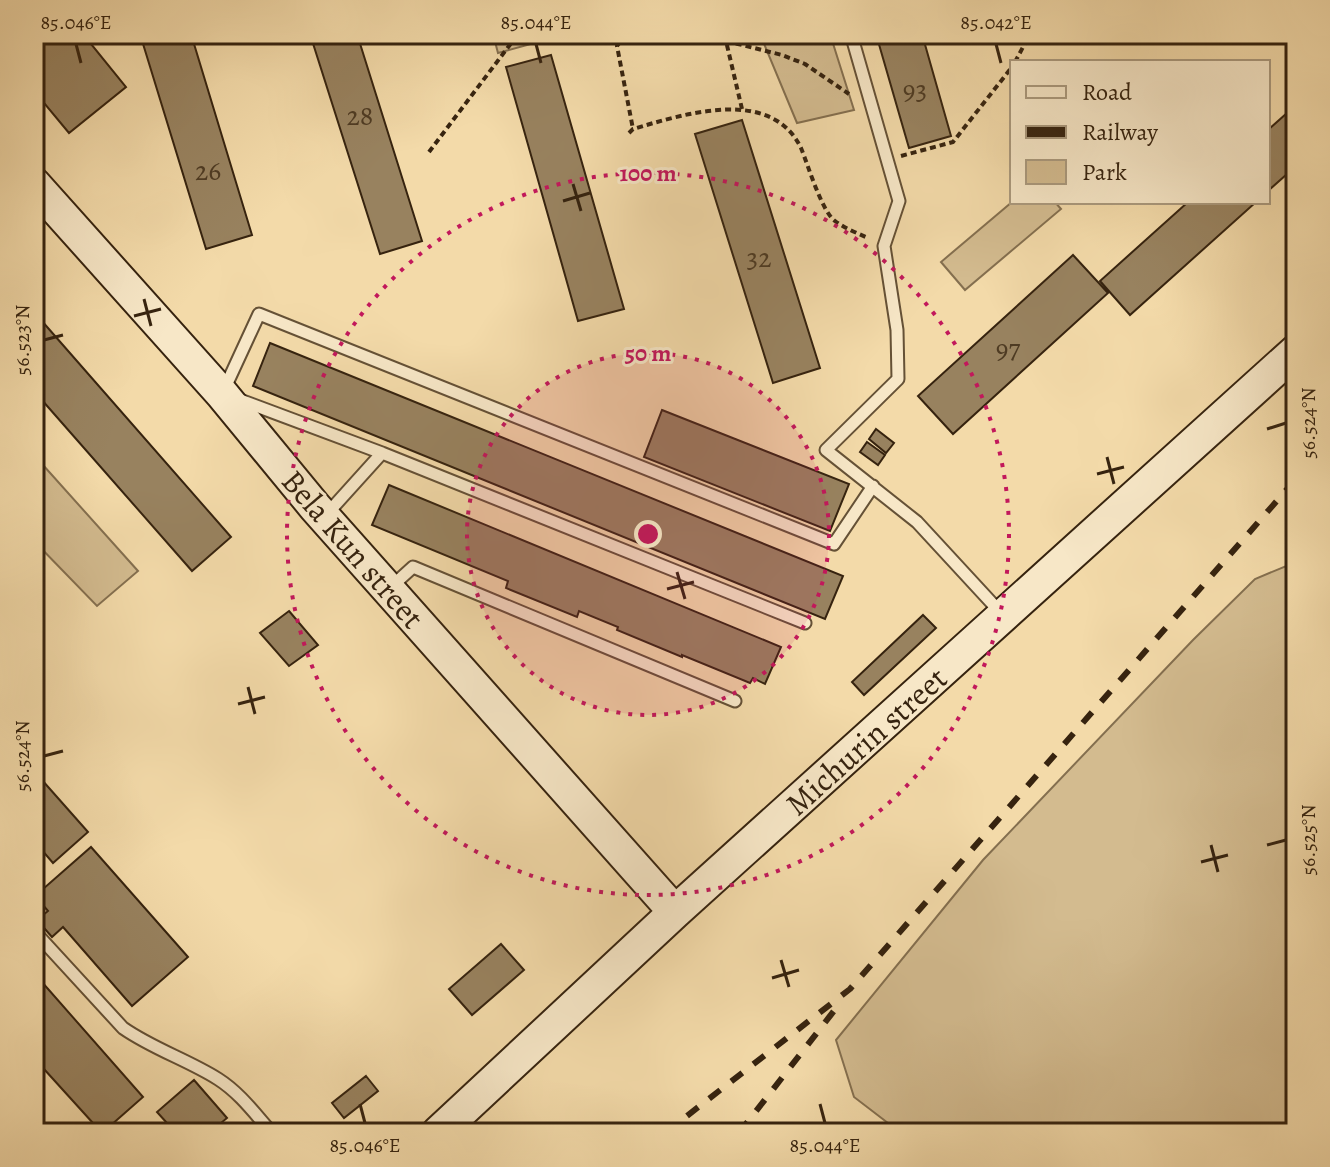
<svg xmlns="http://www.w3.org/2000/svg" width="1330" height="1167" viewBox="0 0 1330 1167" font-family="Alegreya,serif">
<rect width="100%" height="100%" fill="#f3daa9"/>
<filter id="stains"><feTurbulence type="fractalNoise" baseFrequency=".0025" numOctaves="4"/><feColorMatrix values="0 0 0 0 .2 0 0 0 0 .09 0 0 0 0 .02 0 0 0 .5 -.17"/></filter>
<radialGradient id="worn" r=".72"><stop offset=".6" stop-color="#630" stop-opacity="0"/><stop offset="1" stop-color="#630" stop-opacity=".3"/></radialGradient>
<path fill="#d3bb8f" stroke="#846f4f" stroke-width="2" d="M 493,34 L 567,34 L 498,53 Z
M 760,34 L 830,34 L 854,110 L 797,123 Z
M 1012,202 L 1055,202 L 1061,209 L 965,290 L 941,262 Z
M 34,455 L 138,571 L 97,606 L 34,541 Z
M 1296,562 L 1296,1133 L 901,1133 L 854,1097 L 836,1040 L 983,860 L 1193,640 L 1255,579 Z"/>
<path fill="#98825f" stroke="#36230f" stroke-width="2" d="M 48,34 L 83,34 L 126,87 L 69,133 L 34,91 L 34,46 Z
M 140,34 L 191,34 L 252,235 L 206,249 Z
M 310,34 L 357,34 L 422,241 L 380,254 Z
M 876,34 L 922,34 L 951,136 L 909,148 Z
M 551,55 L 624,309 L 578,321 L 506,67 Z
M 1296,105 L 1296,166 L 1268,191 L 1268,130 Z
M 742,120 L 820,368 L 773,383 L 695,134 Z
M 1188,202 L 1256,202 L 1130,315 L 1100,281 Z
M 1073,255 L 1108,293 L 953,434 L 918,396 Z
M 34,312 L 231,537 L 192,571 L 34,391 Z
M 270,343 L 843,576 L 825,619 L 253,386 Z
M 662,410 L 849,484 L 830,531 L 644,457 Z
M 876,429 L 894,443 L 886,453 L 869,439 Z
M 867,442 L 885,455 L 878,465 L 860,452 Z
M 389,485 L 781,647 L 765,684 L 753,678 L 750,683 L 682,655 L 682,657 L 617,630 L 618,627 L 579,611 L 577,617 L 506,588 L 508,581 L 372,525 Z
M 289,611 L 318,645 L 289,666 L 260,633 Z
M 923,615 L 936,628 L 864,695 L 852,682 Z
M 34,771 L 88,832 L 53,863 L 34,841 Z
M 91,847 L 188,957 L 132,1006 L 63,927 L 52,937 L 37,920 L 48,911 L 35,896 Z
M 501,944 L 524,970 L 472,1015 L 449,989 Z
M 34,973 L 143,1097 L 102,1133 L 34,1058 Z
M 366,1076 L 378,1091 L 344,1118 L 332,1103 Z
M 194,1080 L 227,1118 L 209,1133 L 176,1133 L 157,1112 Z"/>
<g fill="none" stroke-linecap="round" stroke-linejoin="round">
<g stroke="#655136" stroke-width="15">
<path id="service" d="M 851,34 L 899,201 L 884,246 L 897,330 L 898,379 L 826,450 L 917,522 L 1001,613
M 223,392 L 259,314 L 834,544 L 873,486
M 240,400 L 382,453 L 805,623
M 326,515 L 382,453
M 391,587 L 413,567 L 735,701
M 34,931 L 123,1028 C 153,1049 188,1060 218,1079 C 240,1093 255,1114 272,1133"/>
</g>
<g stroke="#36230f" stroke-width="36">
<path id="secondary" d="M 34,184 L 222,394 L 315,507 L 675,912
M 438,1133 L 675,912 L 1296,351"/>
</g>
<path stroke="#36230f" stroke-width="4" stroke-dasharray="6 4" stroke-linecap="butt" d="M 626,34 L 617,46 L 633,129
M 692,34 L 726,41 L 732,34
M 1015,62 L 1030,34
M 742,109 L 726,41 L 782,55 L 805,64 L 849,94
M 629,133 L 633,129 C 684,114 771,86 801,148 C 808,165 822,212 835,221 C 844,228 857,233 868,238
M 429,152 L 518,34
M 901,156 L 953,142 L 1012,67"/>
<use href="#service" stroke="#f7e7c7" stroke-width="11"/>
<use href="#secondary" stroke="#f7e7c7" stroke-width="32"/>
<path stroke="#36230f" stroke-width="6" stroke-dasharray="14 14" stroke-linecap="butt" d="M 665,1133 L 850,989 L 1296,479
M 739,1133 L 837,1007"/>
</g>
<path fill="none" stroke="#36230f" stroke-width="3" d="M 76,44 L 81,63M 536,44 L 541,63M 996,44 L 1001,63M 573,184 L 581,211M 563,201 L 590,193M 144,299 L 151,326M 134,316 L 161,309M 44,340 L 63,335M 1267,429 L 1286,423M 1107,457 L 1114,484M 1097,474 L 1124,467M 677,572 L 685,599M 667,589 L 694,582M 248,687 L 255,714M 238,704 L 265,697M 44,756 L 63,751M 1211,845 L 1218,872M 1267,845 L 1286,840M 1201,862 L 1228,855M 781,960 L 789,987M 772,978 L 799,970M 360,1104 L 365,1123M 820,1104 L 825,1123"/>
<circle cx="648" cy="534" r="181" fill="#c2185b" fill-opacity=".12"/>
<g fill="none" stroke="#c2185b" stroke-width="4" stroke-dasharray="4 8">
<circle cx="648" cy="534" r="181"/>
<circle cx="648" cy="534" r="361"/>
</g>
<g text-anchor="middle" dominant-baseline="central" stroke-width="6" stroke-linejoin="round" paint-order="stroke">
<g font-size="28" fill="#4e3b23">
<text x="915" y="90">93</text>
<text x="360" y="116">28</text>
<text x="208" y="171">26</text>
<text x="759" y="258">32</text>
<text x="1008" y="349">97</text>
</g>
<g font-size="32" fill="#36230f" stroke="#f7e7c7">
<text transform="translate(353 549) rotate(49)">Bela Kun street</text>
<text transform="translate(866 741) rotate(-42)">Michurin street</text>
</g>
</g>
<circle cx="648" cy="534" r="12" fill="#c2185b" stroke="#f7e7c7" stroke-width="4"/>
<g font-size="24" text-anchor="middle" font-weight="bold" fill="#c2185b" stroke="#f7e7c7" stroke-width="6" stroke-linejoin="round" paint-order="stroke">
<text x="648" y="181">100 m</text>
<text x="648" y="361">50 m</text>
</g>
<rect width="1330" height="1167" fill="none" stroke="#f3daa9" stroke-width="88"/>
<rect x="1010" y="60" width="260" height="144" fill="#f7e7c7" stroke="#aa997d" stroke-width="2"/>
<rect x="1026" y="86" width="40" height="12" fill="#f7e7c7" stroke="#aa997d" stroke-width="2"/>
<text x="1082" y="100" font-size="24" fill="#36230f">Road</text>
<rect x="1026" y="126" width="40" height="12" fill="#36230f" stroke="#aa997d" stroke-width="2"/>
<text x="1082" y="140" font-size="24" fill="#36230f">Railway</text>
<rect x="1026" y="160" width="40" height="24" fill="#d3bb8f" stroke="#aa997d" stroke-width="2"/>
<text x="1082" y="180" font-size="24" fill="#36230f">Park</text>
<rect x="44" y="44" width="1242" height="1079" fill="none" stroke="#36230f" stroke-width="3"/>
<g font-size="20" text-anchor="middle" fill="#36230f">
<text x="76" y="29">85.046°E</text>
<text x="536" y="29">85.044°E</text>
<text x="996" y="29">85.042°E</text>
<text transform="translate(22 340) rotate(-90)" y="7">56.523°N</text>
<text transform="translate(1308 423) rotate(-90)" y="7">56.524°N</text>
<text transform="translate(22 756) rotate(-90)" y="7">56.524°N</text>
<text transform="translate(1308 840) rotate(-90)" y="7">56.525°N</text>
<text x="365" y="1152">85.046°E</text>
<text x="825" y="1152">85.044°E</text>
</g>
<rect width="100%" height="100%" filter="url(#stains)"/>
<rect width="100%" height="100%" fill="url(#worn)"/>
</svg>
